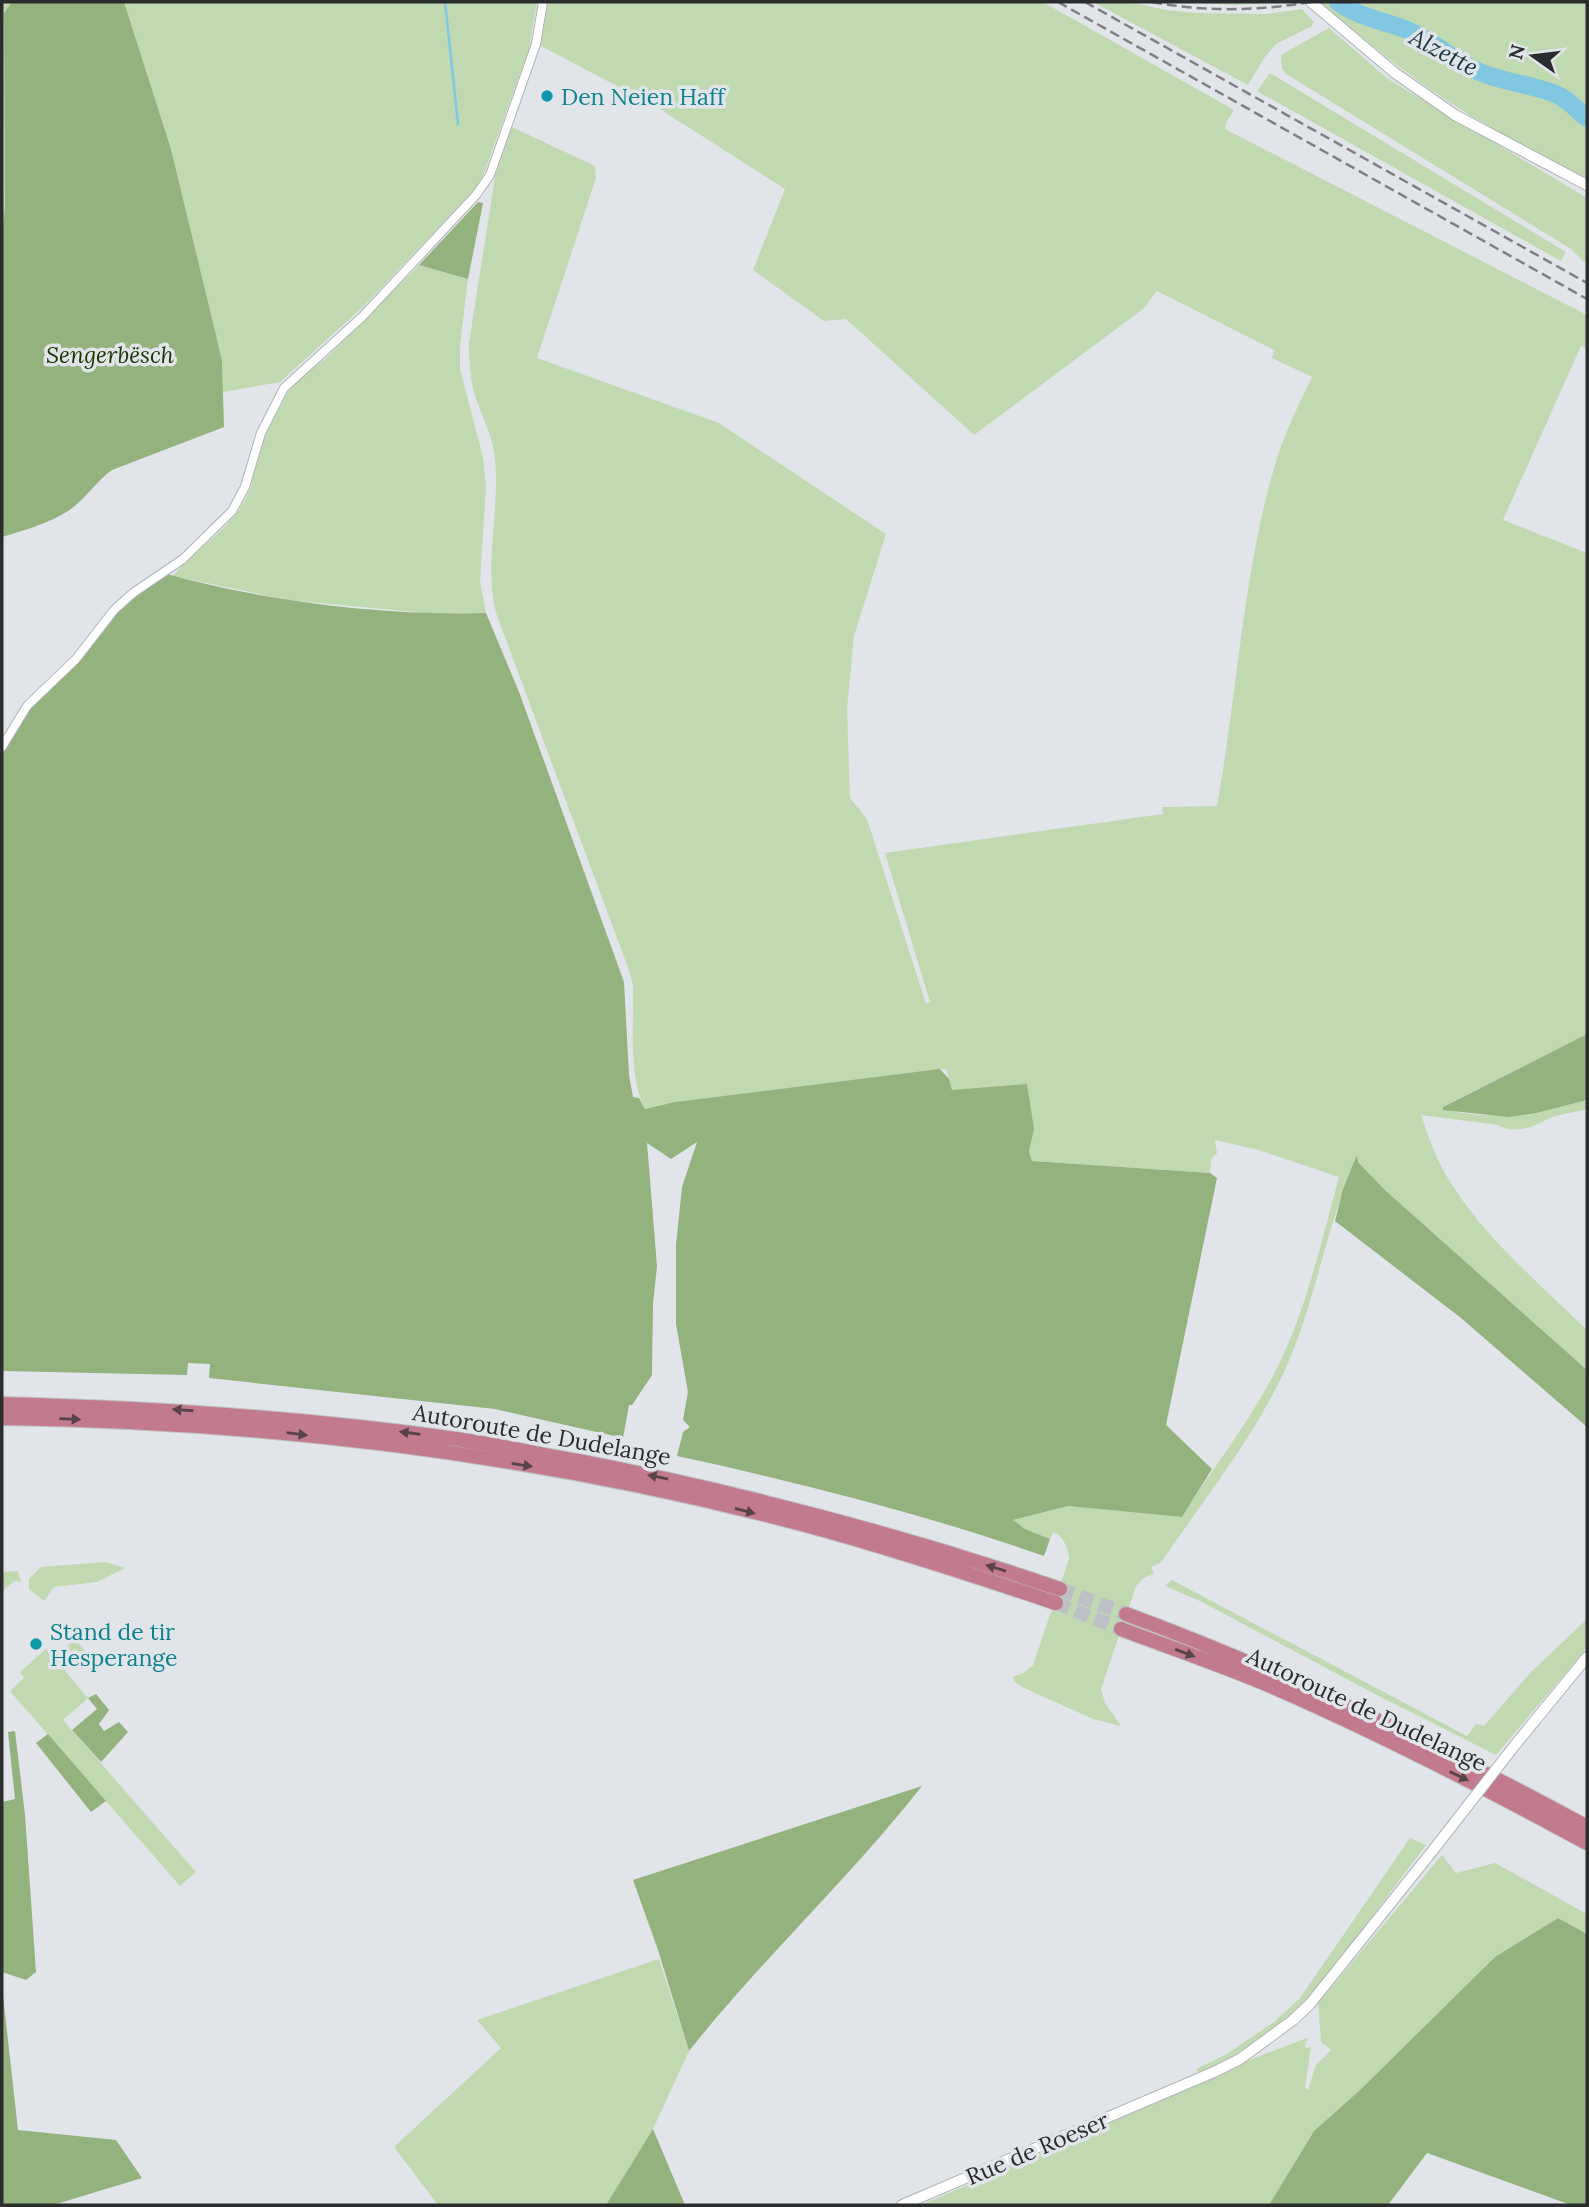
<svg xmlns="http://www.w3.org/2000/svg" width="1589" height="2207" viewBox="0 0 1589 2207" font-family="Lora,serif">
<rect width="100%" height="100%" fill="#e1e5ea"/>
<path fill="#c0d9b1" d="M 2,2 L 12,2 L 4,13 L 5,207 L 2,233 Z
M 124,2 L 537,2 L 529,49 L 483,176 L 476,188 L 363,307 L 280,382 L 223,392 L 222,360 L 171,149 Z
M 547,2 L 1043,2 L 1234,110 L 1226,123 L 1225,129 L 1587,315 L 1587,349 L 1581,346 L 1503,520 L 1587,553 L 1587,1034 L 1444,1106 L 1443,1109 C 1497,1122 1535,1113 1587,1100 L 1587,1109 C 1574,1113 1556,1114 1544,1121 C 1531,1128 1512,1134 1498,1125 L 1421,1115 C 1428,1136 1435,1156 1446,1175 C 1481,1235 1538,1282 1587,1330 L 1587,1370 L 1386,1191 L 1358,1162 L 1357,1157 C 1327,1222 1317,1296 1288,1363 C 1259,1430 1210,1491 1169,1551 L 1160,1563 L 1151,1567 L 1154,1574 L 1145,1577 L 1136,1586 L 1101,1689 L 1105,1703 L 1121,1726 L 1093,1719 L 1022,1687 L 1014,1681 L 1013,1676 L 1022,1674 L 1033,1665 L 1069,1559 C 1068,1548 1064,1536 1053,1532 L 1050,1539 L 1025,1529 L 1012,1520 L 1068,1506 L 1182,1517 C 1212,1469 1248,1424 1274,1374 C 1306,1312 1321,1243 1339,1177 L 1259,1150 L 1215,1140 L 1217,1153 L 1211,1159 L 1210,1173 L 1032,1161 L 1029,1151 L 1034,1129 L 952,1090 L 946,1069 L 675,1102 L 645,1109 C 628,1077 634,1022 633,986 L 630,973 L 496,613 C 483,560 502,505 494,452 C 491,433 481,414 475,396 C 470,378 469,361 469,343 L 495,177 L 512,127 L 595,166 L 596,178 L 537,358 L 719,423 L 886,534 L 854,636 L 847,709 L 850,798 L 867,819 L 926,1004 L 930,1002 L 885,853 L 1163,814 L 1162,807 L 1217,806 C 1238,690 1243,567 1278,455 C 1287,428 1300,402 1312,377 L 1272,358 L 1274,350 L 1157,291 L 1143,309 L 974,435 L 846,319 L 824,321 L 753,270 L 785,189 L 655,106 L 541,46 Z
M 1093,2 L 1129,2 L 1166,10 L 1197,13 L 1266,14 L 1302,9 L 1314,22 L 1312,26 L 1276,44 L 1264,58 L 1248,85 Z
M 1183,2 L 1293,2 L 1235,5 Z
M 1320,2 L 1587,2 L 1587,178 C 1530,149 1472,120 1420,82 C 1385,57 1352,30 1320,2 Z
M 1329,28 L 1388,79 L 1587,198 L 1587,265 L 1571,249 L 1286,74 L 1282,69 L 1281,55 Z
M 1270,73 L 1566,252 L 1561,261 L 1257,91 Z
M 419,265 L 468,279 L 460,345 L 460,369 L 483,457 L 486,486 L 480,581 L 486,613 L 436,614 L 288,600 L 173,576 C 199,544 240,525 252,483 L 250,481 L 265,436 L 288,392 L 299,378 L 324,360 Z
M 105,1562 L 125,1568 L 97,1582 L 54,1587 L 44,1601 L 29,1589 L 29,1579 L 41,1567 Z
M 18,1571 L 21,1582 L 14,1581 L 2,1592 L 2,1572 Z
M 1172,1580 L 1467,1736 L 1476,1724 L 1484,1726 L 1531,1672 L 1587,1619 L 1587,1648 L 1496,1755 L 1375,1694 L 1200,1601 L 1165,1586 Z
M 75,1639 L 86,1652 L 65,1671 L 88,1698 L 63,1720 L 196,1872 L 180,1886 L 10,1691 L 24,1678 L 20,1672 L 46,1649 L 54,1658 Z
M 1410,1838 L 1426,1845 L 1317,1990 C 1284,2025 1242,2052 1200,2075 L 1196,2069 L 1225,2055 L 1274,2022 L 1300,1998 Z
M 1442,1855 L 1456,1873 L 1495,1863 L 1587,1914 L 1587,1934 L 1558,1918 L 1495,1957 L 1359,2091 L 1314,2131 L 1269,2205 L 921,2205 L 1170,2097 L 1249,2060 L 1307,2038 L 1308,2040 L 1306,2041 L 1305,2048 L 1311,2047 L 1305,2088 L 1308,2090 L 1316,2065 L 1331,2050 L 1321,2042 L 1318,2003 Z
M 659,1959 L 689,2051 L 653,2129 L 606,2205 L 438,2205 L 394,2147 L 501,2048 L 477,2020 Z"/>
<path fill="#93b27e" d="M 12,2 L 124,2 L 171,149 L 222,360 L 224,427 L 112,470 C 96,481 85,500 68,511 C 48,524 24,530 2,537 L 2,233 L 5,207 L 4,13 Z
M 478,202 L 483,203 L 468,279 L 419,265 Z
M 163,573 C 263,601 382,616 486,613 L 519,692 L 624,982 L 629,1075 L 633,1097 L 639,1098 L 645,1109 L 675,1102 L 940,1069 L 949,1079 L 952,1090 L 1027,1084 L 1034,1129 L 1029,1151 L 1032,1161 L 1210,1173 L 1217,1178 L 1166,1425 L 1212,1469 L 1182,1517 L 1068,1506 L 1013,1520 L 1025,1529 L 1050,1539 L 1044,1556 C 924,1514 802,1483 677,1456 L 683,1432 L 690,1427 L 683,1420 L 688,1392 L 676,1324 L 676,1245 L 682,1187 L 697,1142 L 671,1159 L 647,1143 L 657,1266 L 653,1304 L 652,1375 L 632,1405 L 629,1405 L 623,1438 L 495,1409 L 209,1378 L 210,1364 L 188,1363 L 187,1375 L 2,1371 L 2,747 L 27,706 L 76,659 L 114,610 Z
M 1587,1034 L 1587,1100 L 1536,1113 L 1508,1117 L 1443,1110 L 1443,1107 Z
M 1357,1155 L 1358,1162 L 1386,1191 L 1587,1370 L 1587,1427 L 1461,1318 L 1335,1221 L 1343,1189 Z
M 96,1694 L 109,1710 L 99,1724 L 104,1731 L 119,1722 L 128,1732 L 101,1762 L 72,1730 L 97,1709 L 88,1698 Z
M 15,1731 L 25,1815 L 36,1972 L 26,1980 L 2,1972 L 2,1802 L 15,1799 L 8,1732 Z
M 48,1734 L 106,1801 L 91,1812 L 36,1743 Z
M 922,1786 C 849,1879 762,1959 689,2051 L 658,1950 L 633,1880 Z
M 1558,1918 L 1587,1934 L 1587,2205 L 1571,2205 L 1427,2153 L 1388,2205 L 1269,2205 L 1314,2131 L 1359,2091 L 1495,1957 Z
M 2,1986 L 18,2130 L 116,2140 L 142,2178 L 53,2205 L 2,2205 Z
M 653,2129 L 685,2205 L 606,2205 Z"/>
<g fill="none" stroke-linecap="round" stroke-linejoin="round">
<path stroke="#81c7e2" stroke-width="2.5" d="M 445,2 L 458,124"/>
<path stroke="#81c7e2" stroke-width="18" d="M 1338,2 C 1358,17 1384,21 1407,30 C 1431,40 1446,54 1467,66 C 1494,81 1525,83 1553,93 C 1568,98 1575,109 1587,118"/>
<path stroke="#bdc0c4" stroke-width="14" stroke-dasharray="14 7" stroke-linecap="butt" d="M 1060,1589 L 1126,1614
M 1056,1603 L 1121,1629"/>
<g stroke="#afb3b7" stroke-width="10">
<path id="minor" d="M 2,747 L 27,706 L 76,659 L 114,610 L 133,593 L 183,559 L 232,511 L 245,487 L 261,433 L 284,388 L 363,316 L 476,195 L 490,175 L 536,44 L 543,2"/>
</g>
<g stroke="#afb3b7" stroke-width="12">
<path id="secondary" d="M 1311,2 L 1395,73 L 1455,115 L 1587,185
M 1515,1745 L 1587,1657
M 902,2205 L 1214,2072 L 1240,2059 L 1293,2020 L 1310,2004 L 1434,1849"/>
</g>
<g stroke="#bfc0c0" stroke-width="16">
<path id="motorway" d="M 2,1404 C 154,1408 305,1418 456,1439 C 497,1445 538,1454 578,1461 C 742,1493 902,1535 1060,1589
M 2,1418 C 278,1422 557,1457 824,1530 C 902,1552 979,1577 1056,1603
M 1126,1614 C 1285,1673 1438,1746 1587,1827
M 1121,1629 C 1171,1648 1222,1665 1271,1686 C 1379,1733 1484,1787 1587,1843"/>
</g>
<use href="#minor" stroke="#fff" stroke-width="8"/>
<use href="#secondary" stroke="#fff" stroke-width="10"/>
<use href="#motorway" stroke="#c27a8e" stroke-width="14"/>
<path stroke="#7e8084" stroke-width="2.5" stroke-dasharray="10 5" stroke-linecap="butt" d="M 1058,2 L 1587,299
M 1085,2 L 1587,283
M 1152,2 C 1205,12 1258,11 1311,2"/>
<g stroke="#afb3b7" stroke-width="12" stroke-linecap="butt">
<path id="secondary-bridge" d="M 1434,1849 L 1515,1745"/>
</g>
<use href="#secondary-bridge" stroke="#fff" stroke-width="10"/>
</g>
<defs><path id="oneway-solid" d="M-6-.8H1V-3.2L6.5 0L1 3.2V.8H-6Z" transform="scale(1.75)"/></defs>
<g fill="#58434b">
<use href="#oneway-solid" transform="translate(183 1410) rotate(-176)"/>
<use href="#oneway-solid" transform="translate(70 1419) rotate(2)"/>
<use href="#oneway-solid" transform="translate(410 1433) rotate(-172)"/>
<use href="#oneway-solid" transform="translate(297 1434) rotate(7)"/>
<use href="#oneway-solid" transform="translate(522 1465) rotate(9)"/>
<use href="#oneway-solid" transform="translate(658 1477) rotate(-168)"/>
<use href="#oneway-solid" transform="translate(745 1511) rotate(14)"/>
<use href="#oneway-solid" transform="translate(996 1568) rotate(-163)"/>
<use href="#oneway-solid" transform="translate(1185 1653) rotate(21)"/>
<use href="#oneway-solid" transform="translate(1459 1776) rotate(26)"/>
</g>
<g fill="#0f9aa8" stroke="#e1e5ea" stroke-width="2.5">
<circle cx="547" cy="96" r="7"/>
<circle cx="36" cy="1644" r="7"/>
</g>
<g text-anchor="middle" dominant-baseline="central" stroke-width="7" stroke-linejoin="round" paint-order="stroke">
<g font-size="23" fill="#0d838f" stroke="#e1e5ea" text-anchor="start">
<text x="561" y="96">Den Neien Haff</text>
<text x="50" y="1631">Stand de tir<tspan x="50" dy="26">Hesperange</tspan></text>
</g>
<g font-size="23" font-style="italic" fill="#1b3700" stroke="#e1e5ea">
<text x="110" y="354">Sengerbësch</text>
</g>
<g font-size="23" fill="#2b2c2e" stroke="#e1e5ea">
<text transform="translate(542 1434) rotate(10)">Autoroute de Dudelange</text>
<text transform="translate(1367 1709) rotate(25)">Autoroute de Dudelange</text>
<text transform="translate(1037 2148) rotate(-23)">Rue de Roeser</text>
</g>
<g font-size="24" font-style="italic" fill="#163743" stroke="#e1e5ea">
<text transform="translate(1444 52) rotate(28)">Alzette</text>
</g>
</g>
<rect width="1589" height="2207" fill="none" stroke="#2b2c2e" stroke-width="7"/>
<g transform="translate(1533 56) rotate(284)" stroke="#e1e5ea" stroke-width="5" paint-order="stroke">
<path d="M0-5L12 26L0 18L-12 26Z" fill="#2b2c2e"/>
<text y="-10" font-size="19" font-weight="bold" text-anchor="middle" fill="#2b2c2e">N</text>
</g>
</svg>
